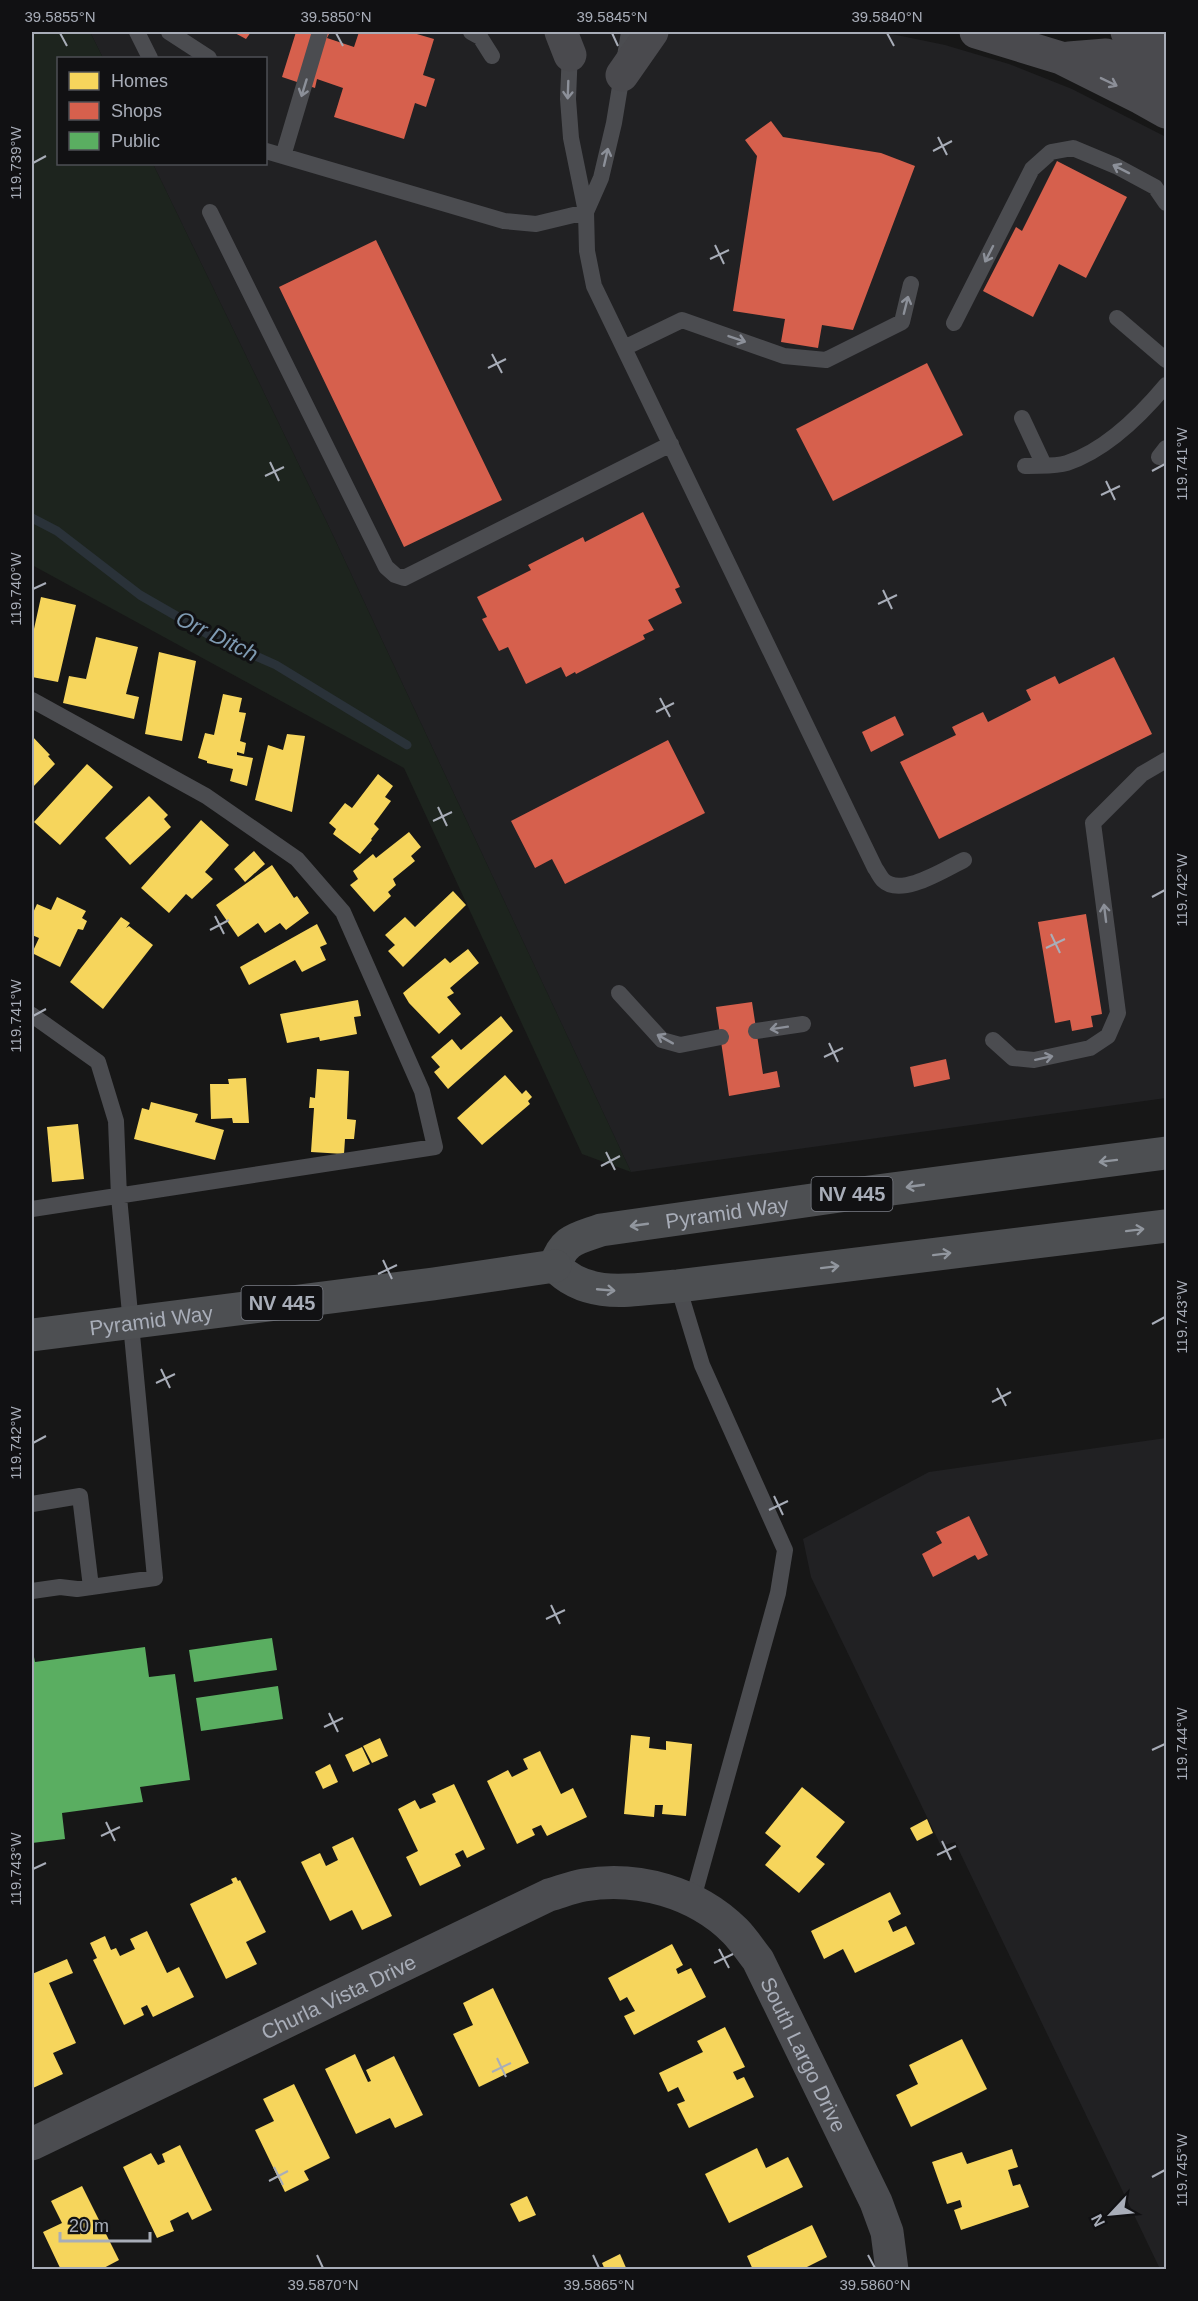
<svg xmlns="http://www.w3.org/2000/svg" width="1198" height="2301" viewBox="0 0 1198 2301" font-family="Helvetica,sans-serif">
<rect width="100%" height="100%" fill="#171717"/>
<path fill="#212123" d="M 90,32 L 882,32 L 945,45 L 1009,64 L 1072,89 L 1166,137 L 1166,1098 L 631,1172 L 330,529 L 153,164 L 266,164 L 266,58 L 103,58 Z
M 1166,1438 L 1166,2269 L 1160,2269 L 955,1842 L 941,1846 L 811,1577 L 803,1539 L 929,1472 Z"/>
<path fill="#1d241e" d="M 32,32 L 90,32 L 103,58 L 58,58 L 58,164 L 153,164 L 330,529 L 631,1172 L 582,1154 L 404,768 L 32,565 Z"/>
<path fill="#f6d55c" d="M 41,597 L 76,605 L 58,682 L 32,677 L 32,638 Z
M 96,637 L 138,647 L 126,694 L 139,697 L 134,719 L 63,703 L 69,676 L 86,679 Z
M 159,652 L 196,661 L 182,741 L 145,734 Z
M 223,694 L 242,698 L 239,712 L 246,713 L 240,741 L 246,743 L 244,754 L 237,752 L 237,755 L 253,758 L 247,786 L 230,781 L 233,769 L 207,763 L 207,761 L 198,758 L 205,733 L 214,735 Z
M 287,734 L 305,736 L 292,812 L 255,800 L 268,745 L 283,750 Z
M 32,736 L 50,755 L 48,756 L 55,764 L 32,788 Z
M 87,764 L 113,787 L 60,845 L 34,822 Z
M 378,774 L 393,786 L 385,797 L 391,801 L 374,824 L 379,829 L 371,839 L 372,840 L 360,854 L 333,834 L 336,829 L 329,823 L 345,803 L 352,808 Z
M 149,796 L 168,815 L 164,819 L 171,827 L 130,865 L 105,838 Z
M 201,820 L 229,845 L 205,872 L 213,879 L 192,899 L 186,894 L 169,913 L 141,888 Z
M 409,832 L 421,847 L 411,856 L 415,861 L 393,879 L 396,885 L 388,892 L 391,896 L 374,912 L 350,885 L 358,879 L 353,871 L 373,854 L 376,858 Z
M 254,851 L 265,864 L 245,882 L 234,869 Z
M 272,865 L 294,898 L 297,896 L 309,913 L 286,930 L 280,923 L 265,933 L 258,923 L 238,937 L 216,905 Z
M 453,891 L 466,905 L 403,967 L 388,951 L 395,945 L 385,935 L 405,917 L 415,927 Z
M 57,897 L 86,911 L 82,918 L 87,921 L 83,930 L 78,929 L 60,967 L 32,953 L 39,938 L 32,935 L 32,915 L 37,904 L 51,910 Z
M 121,917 L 130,923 L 126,928 L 129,926 L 153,945 L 103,1009 L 70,982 Z
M 317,924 L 327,944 L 320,947 L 326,960 L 302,972 L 295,960 L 249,985 L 240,967 Z
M 468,949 L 479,963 L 450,988 L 454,993 L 447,997 L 461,1014 L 439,1034 L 409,1003 L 403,993 L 445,958 L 450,963 Z
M 358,1000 L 361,1016 L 354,1017 L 357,1034 L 320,1041 L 319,1037 L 287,1043 L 280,1014 Z
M 501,1016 L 513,1031 L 448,1089 L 434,1072 L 440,1067 L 431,1057 L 452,1039 L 461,1050 Z
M 317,1069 L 349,1071 L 347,1119 L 356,1120 L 354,1139 L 345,1139 L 344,1154 L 311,1152 L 314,1108 L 309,1108 L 310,1097 L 315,1098 Z
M 505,1075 L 522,1094 L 526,1090 L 532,1097 L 528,1101 L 530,1104 L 482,1145 L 457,1118 Z
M 246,1078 L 249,1123 L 233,1123 L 232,1118 L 211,1119 L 210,1084 L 229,1084 L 228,1079 Z
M 151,1102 L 198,1114 L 195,1122 L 224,1130 L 215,1160 L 134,1139 L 142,1108 L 149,1110 Z
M 78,1124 L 84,1179 L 52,1182 L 47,1127 Z
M 631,1735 L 650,1737 L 649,1748 L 666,1750 L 666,1741 L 692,1744 L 686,1816 L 662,1814 L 663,1805 L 655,1805 L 654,1817 L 624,1814 Z
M 380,1738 L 388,1756 L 372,1763 L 363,1746 Z
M 362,1747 L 370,1764 L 353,1772 L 345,1755 Z
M 540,1751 L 561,1794 L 573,1788 L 587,1817 L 547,1836 L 541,1825 L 532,1829 L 535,1835 L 517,1844 L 487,1781 L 508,1770 L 512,1777 L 528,1769 L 523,1759 Z
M 330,1764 L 338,1782 L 323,1789 L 315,1772 Z
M 454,1784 L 485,1849 L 467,1858 L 463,1850 L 455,1854 L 461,1866 L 420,1886 L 406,1857 L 418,1851 L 398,1809 L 415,1800 L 420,1809 L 436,1802 L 432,1794 Z
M 802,1787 L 845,1822 L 816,1857 L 825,1864 L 799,1893 L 765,1865 L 781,1846 L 765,1833 Z
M 927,1819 L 933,1833 L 917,1841 L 910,1828 Z
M 353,1837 L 392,1916 L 362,1930 L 352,1910 L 330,1921 L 301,1862 L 320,1853 L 326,1866 L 338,1860 L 332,1847 Z
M 236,1877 L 238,1881 L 240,1880 L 266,1932 L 246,1942 L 257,1964 L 226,1979 L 190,1904 L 233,1883 L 231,1879 Z
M 890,1892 L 901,1914 L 888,1921 L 893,1932 L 906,1926 L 915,1944 L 855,1973 L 843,1949 L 824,1959 L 811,1931 Z
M 147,1931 L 167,1973 L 179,1967 L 194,1997 L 153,2017 L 147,2005 L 141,2008 L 144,2015 L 124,2025 L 93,1960 L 97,1958 L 90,1943 L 105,1936 L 111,1950 L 116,1948 L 120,1956 L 135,1949 L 130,1939 Z
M 672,1944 L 683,1965 L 676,1969 L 678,1974 L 691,1968 L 706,1997 L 634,2035 L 624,2016 L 635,2011 L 627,1997 L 620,2001 L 608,1978 Z
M 67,1959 L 73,1973 L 49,1983 L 76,2043 L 53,2053 L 63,2074 L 33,2088 L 32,1974 Z
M 493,1988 L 529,2063 L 479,2087 L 453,2034 L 473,2025 L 463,2003 Z
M 725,2027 L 745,2067 L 733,2072 L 737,2080 L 744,2077 L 754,2097 L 689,2128 L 677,2104 L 685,2101 L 678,2087 L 668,2092 L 659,2073 L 703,2052 L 697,2041 Z
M 962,2039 L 987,2089 L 911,2127 L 896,2095 L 918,2084 L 909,2065 Z
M 355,2054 L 368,2082 L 371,2081 L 366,2070 L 394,2056 L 423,2115 L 395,2128 L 390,2118 L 356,2134 L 325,2069 Z
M 294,2084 L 330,2158 L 304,2171 L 309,2180 L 285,2192 L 255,2130 L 274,2121 L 263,2099 Z
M 180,2145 L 212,2210 L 192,2220 L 188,2212 L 170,2221 L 174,2231 L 157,2238 L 123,2167 L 151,2153 L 158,2165 L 165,2162 L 162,2154 Z
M 757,2148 L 766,2168 L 788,2157 L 803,2187 L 729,2223 L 705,2174 Z
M 1012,2149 L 1018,2167 L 1008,2170 L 1013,2186 L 1020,2184 L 1029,2207 L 961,2230 L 954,2210 L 962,2207 L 960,2200 L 947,2204 L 932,2162 L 962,2152 L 967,2164 Z
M 82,2186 L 119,2260 L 100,2270 L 61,2270 L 43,2232 L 62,2223 L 51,2201 Z
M 527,2196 L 536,2215 L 519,2222 L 510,2204 Z
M 812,2225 L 827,2257 L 801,2270 L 753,2270 L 747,2256 Z
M 620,2254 L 627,2270 L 605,2270 L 602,2263 Z"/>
<path fill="#d6604d" d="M 233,32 L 251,32 L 246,39 Z
M 296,32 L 322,32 L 329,34 L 327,38 L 354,47 L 359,32 L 410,32 L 434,39 L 423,75 L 435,79 L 426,107 L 415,103 L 404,139 L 334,117 L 343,88 L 317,79 L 315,88 L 282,77 Z
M 771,121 L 783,137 L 881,153 L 915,166 L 853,330 L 822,325 L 818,348 L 781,342 L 785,319 L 733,311 L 757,156 L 745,140 Z
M 1057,161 L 1127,197 L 1086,278 L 1059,264 L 1033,317 L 983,291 L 1016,227 L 1022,231 Z
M 376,240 L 502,500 L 404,547 L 279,287 Z
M 927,363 L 963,435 L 833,501 L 796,429 Z
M 643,512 L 680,587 L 675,589 L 682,603 L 648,620 L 654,630 L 643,635 L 645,639 L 576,674 L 575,672 L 566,677 L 561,667 L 526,684 L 508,647 L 499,651 L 482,619 L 487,617 L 477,597 L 531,570 L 528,565 L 583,537 L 585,542 Z
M 1114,657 L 1152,734 L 939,839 L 900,762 L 956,735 L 952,727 L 983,712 L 988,722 L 1031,700 L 1026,690 L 1055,676 L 1059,684 Z
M 895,716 L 904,735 L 871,752 L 862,732 Z
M 668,740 L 705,813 L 565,884 L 552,859 L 535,868 L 511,821 Z
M 1086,914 L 1102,1014 L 1091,1016 L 1093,1027 L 1072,1031 L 1070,1020 L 1055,1023 L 1038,922 Z
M 752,1002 L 763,1074 L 777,1071 L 780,1087 L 729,1096 L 716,1007 Z
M 946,1059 L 950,1079 L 914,1087 L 910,1067 Z
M 969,1516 L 988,1555 L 978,1560 L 975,1555 L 933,1577 L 922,1554 L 942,1543 L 936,1532 Z"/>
<path fill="#5aae61" d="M 272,1638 L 277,1670 L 194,1682 L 189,1650 Z
M 32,1647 L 35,1662 L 145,1647 L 149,1677 L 175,1674 L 190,1780 L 140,1787 L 143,1802 L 62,1813 L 65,1839 L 32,1843 Z
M 278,1686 L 283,1719 L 201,1731 L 196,1698 Z"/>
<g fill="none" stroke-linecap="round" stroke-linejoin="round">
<path stroke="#2a3239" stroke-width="9" d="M 32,518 L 57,531 L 140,595 L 213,637 L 276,665 L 407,745"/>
<path stroke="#4b4c50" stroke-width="16" d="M 137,32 L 150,58
M 169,32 L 209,58
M 471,32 L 480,37 L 492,56
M 570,50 L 568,99 L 571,138 L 586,212 L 587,251 L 594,286 L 875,868 C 878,872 880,877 883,880 C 901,898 945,869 964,860
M 266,151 L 504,221 L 536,224 L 586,212
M 283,156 L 320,32
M 210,212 L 386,567 L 395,575 L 404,578 L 671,444
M 586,212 L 601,178 L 614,123 L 629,32
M 1117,318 L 1166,360
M 954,323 L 1032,169 L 1051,152 L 1073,148 L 1116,166 L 1155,187 L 1166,203
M 624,348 L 682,320 L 784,356 L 826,360 L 902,322 L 911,284
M 1022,418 L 1044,465
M 1159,457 L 1166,448
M 1025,466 C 1038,465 1055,467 1067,463 C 1106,450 1141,415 1166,385
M 32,700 L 206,796 L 297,859 L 343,912 L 422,1091 L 435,1147 L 32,1209
M 619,993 L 662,1040 L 680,1045 L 721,1037
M 32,1015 L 98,1062 L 116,1121 L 119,1197 L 155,1578 L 77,1589 L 60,1587 L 32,1591
M 756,1031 L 803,1024
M 993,1040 L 1013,1058 L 1034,1060 L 1090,1048 L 1108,1036 L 1118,1013 L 1093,823 L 1142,774 L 1166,760
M 678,1286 L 702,1365 L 785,1550 L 778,1593 L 692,1902
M 32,1504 L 80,1496 L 91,1587"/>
<path stroke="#4b4c50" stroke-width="33" id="s1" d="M 32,2144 L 549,1895 C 560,1892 572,1887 584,1885 C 637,1876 696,1892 735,1931 C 743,1939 750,1950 758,1960 L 876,2202 L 887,2232 L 892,2270"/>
<path stroke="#4a4a4e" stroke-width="33" d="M 561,32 L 570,55
M 976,32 L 1061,58 L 1141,98 L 1166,112
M 1127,32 L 1166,49
M 1069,58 L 1106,55 L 1137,67 L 1166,84
M 622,75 L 652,32"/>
<g stroke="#4d4f52" stroke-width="33">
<path id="s2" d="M 555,1266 C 564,1239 576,1239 601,1230 L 854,1194 L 1166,1153"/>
<path d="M 555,1266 C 588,1301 634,1289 678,1286 L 1166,1226"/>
<path id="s3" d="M 32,1335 L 433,1284 L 555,1266"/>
</g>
</g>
<defs><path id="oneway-shaft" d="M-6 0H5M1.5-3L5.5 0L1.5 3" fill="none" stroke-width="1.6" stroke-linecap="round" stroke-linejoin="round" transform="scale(1.5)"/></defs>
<use stroke="#8c8f98" href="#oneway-shaft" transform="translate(1109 82) rotate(26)"/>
<g stroke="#8c9099">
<use href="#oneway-shaft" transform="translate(304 88) rotate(107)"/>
<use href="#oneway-shaft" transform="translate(568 90) rotate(92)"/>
<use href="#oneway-shaft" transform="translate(606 157) rotate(-77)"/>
<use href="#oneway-shaft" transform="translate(1121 169) rotate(-153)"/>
<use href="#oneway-shaft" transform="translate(989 254) rotate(117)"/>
<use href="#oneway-shaft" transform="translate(906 305) rotate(-76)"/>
<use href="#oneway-shaft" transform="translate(737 339) rotate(19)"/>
<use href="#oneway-shaft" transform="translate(1105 913) rotate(-97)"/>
<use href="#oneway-shaft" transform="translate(779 1028) rotate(171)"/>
<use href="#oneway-shaft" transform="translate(665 1039) rotate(-151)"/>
<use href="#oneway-shaft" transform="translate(1044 1058) rotate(-12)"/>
</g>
<g stroke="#91969e">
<use href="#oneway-shaft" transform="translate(1108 1161) rotate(173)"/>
<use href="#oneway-shaft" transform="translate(915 1186) rotate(172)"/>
<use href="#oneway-shaft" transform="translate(639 1225) rotate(172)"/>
<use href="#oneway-shaft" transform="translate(1135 1230) rotate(-7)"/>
<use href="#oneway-shaft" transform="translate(942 1254) rotate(-7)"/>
<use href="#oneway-shaft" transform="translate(830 1267) rotate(-7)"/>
<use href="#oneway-shaft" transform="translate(606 1290) rotate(5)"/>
</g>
<path fill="none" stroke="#a8adb8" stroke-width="2" d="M 60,33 L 67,46M 336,33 L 343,46M 612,33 L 618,46M 887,33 L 894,46M 938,137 L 947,155M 933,151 L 952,141M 33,163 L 46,156M 715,245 L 724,264M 710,259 L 729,250M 492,354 L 502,373M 488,368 L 506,359M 270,462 L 279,481M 1152,471 L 1165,464M 265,476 L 284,467M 1106,481 L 1115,500M 1101,495 L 1120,486M 33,589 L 46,583M 883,590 L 892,609M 878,604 L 897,595M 660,698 L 670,717M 656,712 L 674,703M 438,807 L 447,826M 433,821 L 452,812M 1152,897 L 1165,890M 215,916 L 224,934M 210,930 L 229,920M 1051,934 L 1060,953M 1046,948 L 1065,939M 33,1016 L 46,1009M 829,1043 L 838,1062M 824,1057 L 843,1048M 606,1152 L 615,1170M 601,1166 L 620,1156M 383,1260 L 392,1279M 378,1274 L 397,1265M 1152,1324 L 1165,1317M 161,1369 L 170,1388M 156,1383 L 175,1374M 997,1388 L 1006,1406M 992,1402 L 1011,1392M 33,1443 L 46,1436M 774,1496 L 783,1515M 769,1510 L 788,1501M 551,1605 L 560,1624M 546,1619 L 565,1610M 329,1713 L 338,1732M 324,1727 L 343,1718M 1152,1750 L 1165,1744M 106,1822 L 115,1841M 101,1836 L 120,1827M 942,1841 L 951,1860M 937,1855 L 956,1846M 33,1869 L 46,1863M 719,1949 L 729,1968M 714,1963 L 733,1954M 497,2058 L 506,2077M 492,2072 L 511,2063M 274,2167 L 283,2185M 1152,2177 L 1165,2170M 269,2181 L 288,2171M 317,2255 L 323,2268M 593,2255 L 599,2268M 868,2255 L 875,2268"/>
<g text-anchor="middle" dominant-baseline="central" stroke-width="6" stroke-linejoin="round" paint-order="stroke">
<g fill="#111113" stroke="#7b7e86" stroke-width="1.5">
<rect x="811.5" y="1177" width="81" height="34" rx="4.5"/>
<rect x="241.5" y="1286" width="81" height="34" rx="4.5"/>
</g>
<g font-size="20" font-weight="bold" fill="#a8adb8">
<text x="852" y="1194">NV 445</text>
<text x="282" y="1303">NV 445</text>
</g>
<g font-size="21" fill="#a8adb8" stroke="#111113">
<text stroke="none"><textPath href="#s2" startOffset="189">Pyramid Way</textPath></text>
<text stroke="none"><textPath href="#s3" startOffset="120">Pyramid Way</textPath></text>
<text stroke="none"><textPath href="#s1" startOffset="340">Churla Vista Drive</textPath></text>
<text stroke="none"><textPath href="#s1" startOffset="916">South Largo Drive</textPath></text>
</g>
<g font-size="22" font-style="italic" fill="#7f9bb3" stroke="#111113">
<text transform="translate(217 636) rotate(26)">Orr Ditch</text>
</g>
</g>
<rect width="1198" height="2301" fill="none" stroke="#111113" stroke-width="66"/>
<rect x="57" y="57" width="210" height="108" fill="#111113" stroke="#4d4f55" stroke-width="1.5"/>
<rect x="69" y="72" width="30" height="18" fill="#f6d55c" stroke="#4d4f55" stroke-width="1.5"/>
<text x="111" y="87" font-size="18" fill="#a8adb8">Homes</text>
<rect x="69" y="102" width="30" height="18" fill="#d6604d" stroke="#4d4f55" stroke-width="1.5"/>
<text x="111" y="117" font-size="18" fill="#a8adb8">Shops</text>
<rect x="69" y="132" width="30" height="18" fill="#5aae61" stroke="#4d4f55" stroke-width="1.5"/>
<text x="111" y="147" font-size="18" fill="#a8adb8">Public</text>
<g transform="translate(1111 2214) rotate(244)" stroke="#111113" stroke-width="4.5" paint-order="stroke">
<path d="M0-4.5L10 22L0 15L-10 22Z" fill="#a8adb8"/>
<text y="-9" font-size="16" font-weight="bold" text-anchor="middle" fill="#a8adb8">N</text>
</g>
<path d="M60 2232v9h90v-9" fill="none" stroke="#a8adb8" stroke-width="3"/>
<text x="69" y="2232" font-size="18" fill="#a8adb8" stroke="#111113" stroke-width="4.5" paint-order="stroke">20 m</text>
<rect x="33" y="33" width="1132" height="2235" fill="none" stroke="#a8adb8" stroke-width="2"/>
<g font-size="15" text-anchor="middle" fill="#a8adb8">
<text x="60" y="22">39.5855°N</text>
<text x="336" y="22">39.5850°N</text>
<text x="612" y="22">39.5845°N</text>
<text x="887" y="22">39.5840°N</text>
<text transform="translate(16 163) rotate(-90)" y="5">119.739°W</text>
<text transform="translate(1182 464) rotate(-90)" y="5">119.741°W</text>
<text transform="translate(16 589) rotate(-90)" y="5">119.740°W</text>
<text transform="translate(1182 890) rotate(-90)" y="5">119.742°W</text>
<text transform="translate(16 1016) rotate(-90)" y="5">119.741°W</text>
<text transform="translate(1182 1317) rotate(-90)" y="5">119.743°W</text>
<text transform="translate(16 1443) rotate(-90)" y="5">119.742°W</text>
<text transform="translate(1182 1744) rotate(-90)" y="5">119.744°W</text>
<text transform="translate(16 1869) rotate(-90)" y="5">119.743°W</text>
<text transform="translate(1182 2170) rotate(-90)" y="5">119.745°W</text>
<text x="323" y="2290">39.5870°N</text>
<text x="599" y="2290">39.5865°N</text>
<text x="875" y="2290">39.5860°N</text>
</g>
</svg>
